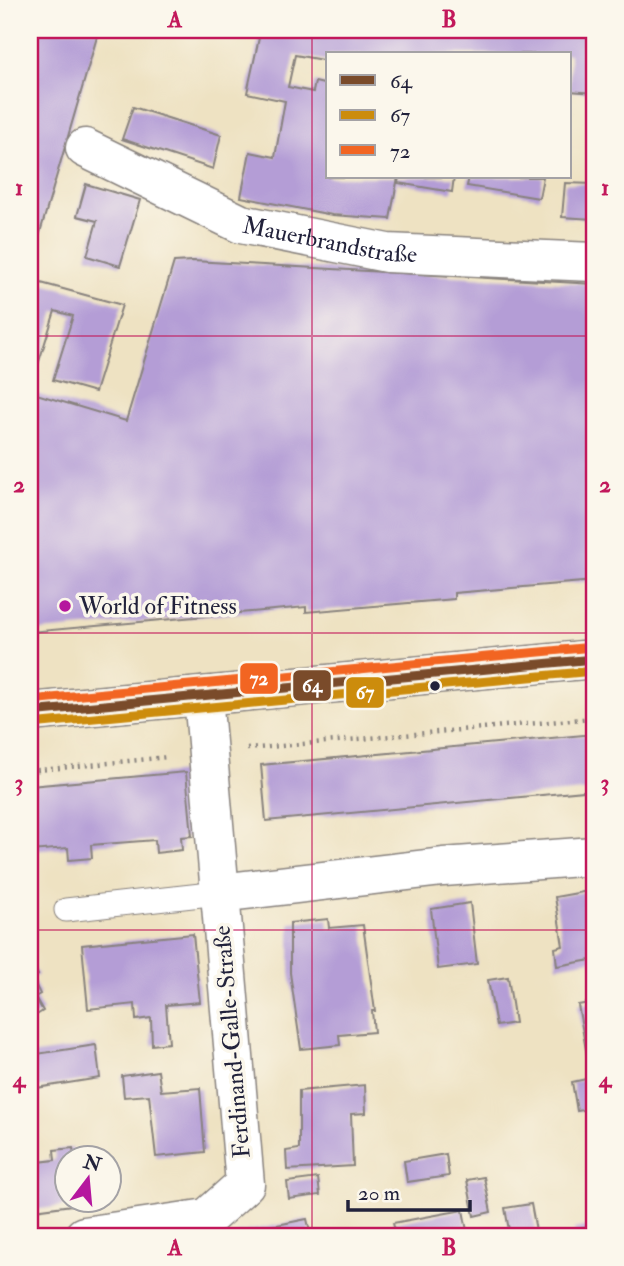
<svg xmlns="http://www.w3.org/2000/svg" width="624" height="1266" viewBox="0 0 624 1266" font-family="'IM FELL Double Pica',serif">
<rect width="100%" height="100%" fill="#fbf7ec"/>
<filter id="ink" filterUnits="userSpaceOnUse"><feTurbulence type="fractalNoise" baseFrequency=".0143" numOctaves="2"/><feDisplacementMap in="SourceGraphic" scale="14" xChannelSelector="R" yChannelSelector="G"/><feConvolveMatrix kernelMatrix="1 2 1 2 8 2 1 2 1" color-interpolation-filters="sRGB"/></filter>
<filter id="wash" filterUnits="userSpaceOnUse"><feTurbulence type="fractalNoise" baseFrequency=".00686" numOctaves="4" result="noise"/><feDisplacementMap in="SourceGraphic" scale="28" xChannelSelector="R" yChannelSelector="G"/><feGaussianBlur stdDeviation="1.57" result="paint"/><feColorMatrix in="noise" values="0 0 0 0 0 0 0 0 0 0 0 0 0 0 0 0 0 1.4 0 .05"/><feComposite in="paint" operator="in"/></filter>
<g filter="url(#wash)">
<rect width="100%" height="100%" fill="#eee2c2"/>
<g id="blocks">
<path fill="#b49dd6" d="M 30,30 L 99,30 L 30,267 Z
M 223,30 L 594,30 L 594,93 L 570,91 L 570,54 L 328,54 L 328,61 L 295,55 L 288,87 L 313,92 L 315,82 L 328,85 L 328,177 L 398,177 L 390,219 L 332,215 L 241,197 L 250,152 L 275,157 L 285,101 L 247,93 L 259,38 Z
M 133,107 L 221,135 L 213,169 L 122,139 Z
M 399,177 L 454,177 L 452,192 L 398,183 Z
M 469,177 L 543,177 L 539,198 L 467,186 Z
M 565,183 L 594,184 L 594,219 L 562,217 Z
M 86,184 L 140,200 L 120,266 L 87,256 L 97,221 L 77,216 Z
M 193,261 L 594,284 L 594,581 L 454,593 L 454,599 L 306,612 L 306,607 L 30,632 L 30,392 L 126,421 L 174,262 Z
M 30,280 L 122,305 L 95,392 L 53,380 L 73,316 L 55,311 L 35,374 L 30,373 Z
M 594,734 L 594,790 L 266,821 L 261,765 Z
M 186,772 L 192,836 L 181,837 L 182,850 L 156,853 L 155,840 L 91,845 L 92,858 L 69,860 L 68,848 L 30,851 L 30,786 Z
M 594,890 L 594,970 L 591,960 L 557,966 L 555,948 L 563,946 L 555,897 Z
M 470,903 L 477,964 L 438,969 L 431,909 Z
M 328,919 L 329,928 L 363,925 L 375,1011 L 372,1011 L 374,1032 L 339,1035 L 340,1045 L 301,1049 L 290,973 L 290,923 Z
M 193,934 L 200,1002 L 166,1005 L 169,1043 L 152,1045 L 151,1018 L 136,1020 L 135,1004 L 88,1009 L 82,945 Z
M 30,961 L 38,975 L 32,978 L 40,994 L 35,997 L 43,1011 L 30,1019 Z
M 508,977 L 515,1023 L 496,1026 L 488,980 Z
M 594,1002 L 594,1108 L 577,1111 L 572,1082 L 591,1078 L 578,1005 Z
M 96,1045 L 100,1078 L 30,1089 L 30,1055 Z
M 158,1071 L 161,1091 L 200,1088 L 205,1152 L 156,1157 L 149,1095 L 124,1097 L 122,1076 Z
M 365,1085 L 366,1113 L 351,1114 L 353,1166 L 287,1170 L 286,1151 L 299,1149 L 299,1091 Z
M 30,1108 L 31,1108 L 35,1133 L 30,1133 Z
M 73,1148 L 75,1158 L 66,1158 L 66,1200 L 102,1201 L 34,1210 L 30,1163 L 55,1160 L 54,1150 Z
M 446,1154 L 449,1176 L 407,1182 L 404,1161 Z
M 484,1177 L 491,1212 L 474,1216 L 467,1180 Z
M 318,1178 L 320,1195 L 289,1199 L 287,1182 Z
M 531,1204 L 537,1236 L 510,1236 L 505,1208 Z
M 463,1210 L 468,1236 L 396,1236 L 393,1223 Z
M 307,1219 L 311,1236 L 237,1236 L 237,1233 Z
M 594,1225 L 594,1236 L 576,1236 L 574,1229 Z"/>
</g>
</g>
<g filter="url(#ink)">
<use href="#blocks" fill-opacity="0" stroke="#88827e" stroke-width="2"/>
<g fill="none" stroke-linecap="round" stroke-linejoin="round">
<g stroke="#88827e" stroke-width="25">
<path id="lane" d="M 66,910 L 219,893"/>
</g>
<g stroke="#88827e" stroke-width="41">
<g id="street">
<path id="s1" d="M 85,148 L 241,224 L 387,253 L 594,262"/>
<path d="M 30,712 L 594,659"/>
<path d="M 219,893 L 443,867 L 594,856"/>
<path d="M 84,1236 L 207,1218 L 245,1184 L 203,696"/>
</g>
</g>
<path stroke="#88827e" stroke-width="4.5" stroke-dasharray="2 5" stroke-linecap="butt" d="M 247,749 L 594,718
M 30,771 L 168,757"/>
<use href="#lane" stroke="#fff" stroke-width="23"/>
<use href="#street" stroke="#fff" stroke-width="38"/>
<g stroke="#fbf7ec" stroke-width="14">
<path id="bus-1" d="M 30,712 L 594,659"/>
</g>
<g stroke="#fbf7ec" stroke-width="14">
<path id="bus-2" d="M 31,724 L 594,671"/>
</g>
<g stroke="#fbf7ec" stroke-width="14">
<path id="bus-3" d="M 30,700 L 593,647"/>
</g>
<use href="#bus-1" stroke="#7a4b2a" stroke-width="9"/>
<use href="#bus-2" stroke="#cc8c0c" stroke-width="9"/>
<use href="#bus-3" stroke="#f26522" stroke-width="9"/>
</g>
</g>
<path fill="none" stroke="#c2185b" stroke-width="2" stroke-opacity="0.55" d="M 312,30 L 312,1236M 30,336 L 594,336M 30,633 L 594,633M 30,930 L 594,930"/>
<circle fill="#b5179e" stroke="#fbf7ec" stroke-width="2.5" cx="65" cy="606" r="7"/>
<circle fill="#22223b" stroke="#fbf7ec" stroke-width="2.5" cx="435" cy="686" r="6"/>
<g text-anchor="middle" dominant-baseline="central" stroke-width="7" stroke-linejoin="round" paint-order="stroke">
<g font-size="24" fill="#22223b" stroke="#fbf7ec">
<text stroke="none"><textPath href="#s1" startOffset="264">Mauerbrandstraße</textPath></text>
<text transform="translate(232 1042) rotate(-95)">Ferdinand-Galle-Straße</text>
</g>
<g font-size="24" fill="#22223b" stroke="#fbf7ec" text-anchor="start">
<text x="79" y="606">World of Fitness</text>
</g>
</g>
<g stroke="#fbf7ec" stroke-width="2.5">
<rect x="239" y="662" width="40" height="33" rx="7" fill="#f26522"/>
<rect x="292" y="669" width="40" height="33" rx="7" fill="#7a4b2a"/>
<rect x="345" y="676" width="40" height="33" rx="7" fill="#cc8c0c"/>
</g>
<g font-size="19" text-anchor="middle" font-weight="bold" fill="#fff">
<text x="259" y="685">72</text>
<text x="312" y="692">64</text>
<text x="365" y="699">67</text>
</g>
<rect width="624" height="1266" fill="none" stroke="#fbf7ec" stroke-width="77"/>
<rect x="326" y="52" width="245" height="126" fill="#fbf7ec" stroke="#a4a2a5" stroke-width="2"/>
<rect x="340" y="75" width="35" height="10" fill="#7a4b2a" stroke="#a4a2a5" stroke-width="2"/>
<text x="390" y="88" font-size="21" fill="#22223b">64</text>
<rect x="340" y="110" width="35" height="10" fill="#cc8c0c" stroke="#a4a2a5" stroke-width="2"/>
<text x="390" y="122" font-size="21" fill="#22223b">67</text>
<rect x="340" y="145" width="35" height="10" fill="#f26522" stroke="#a4a2a5" stroke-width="2"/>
<text x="390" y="158" font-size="21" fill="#22223b">72</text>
<g transform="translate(88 1179) rotate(16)"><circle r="33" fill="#fbf7ec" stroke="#a4a2a5" stroke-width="2"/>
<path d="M0-5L12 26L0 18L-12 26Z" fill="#b5179e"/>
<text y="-10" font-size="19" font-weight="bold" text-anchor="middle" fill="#22223b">N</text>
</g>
<path d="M348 1200v10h122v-10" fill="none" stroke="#22223b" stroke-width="3.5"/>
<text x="358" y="1200" font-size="21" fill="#22223b" stroke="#fbf7ec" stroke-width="5" paint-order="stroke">20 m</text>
<rect x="38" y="38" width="548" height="1190" fill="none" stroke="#c2185b" stroke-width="2.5"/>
<g font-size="23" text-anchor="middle" font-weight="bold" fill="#c2185b">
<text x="175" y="27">A</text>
<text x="449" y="27">B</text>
<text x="19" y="195">1</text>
<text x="605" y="195">1</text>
<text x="19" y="492">2</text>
<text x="605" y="492">2</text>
<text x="19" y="790">3</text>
<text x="605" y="790">3</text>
<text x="19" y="1087">4</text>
<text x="605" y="1087">4</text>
<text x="175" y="1255">A</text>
<text x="449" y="1255">B</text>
</g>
</svg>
